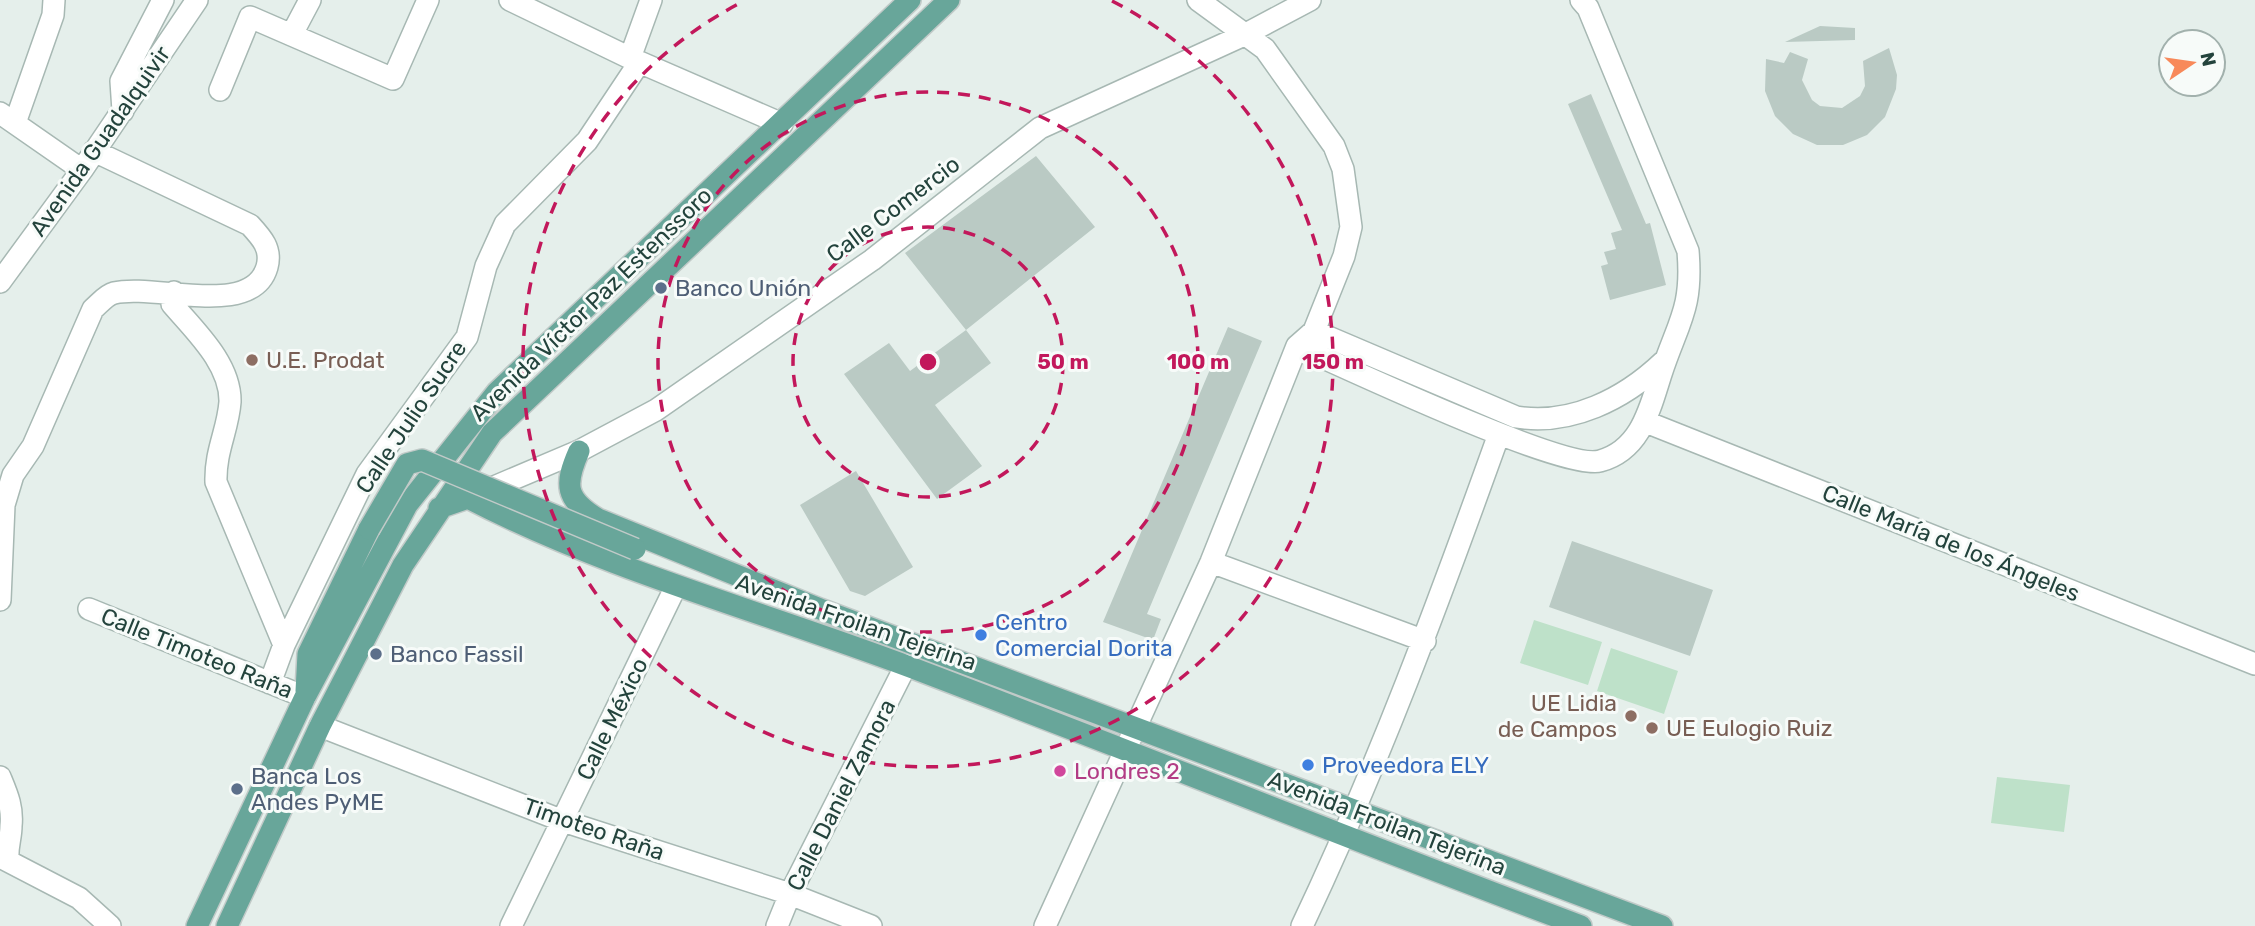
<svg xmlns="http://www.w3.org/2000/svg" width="2255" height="926" viewBox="0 0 2255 926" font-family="Rubik,sans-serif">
<rect width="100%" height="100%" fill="#e5efeb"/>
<path fill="#bee1c9" d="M 1534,620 L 1602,642 L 1588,685 L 1520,663 Z
M 1611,648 L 1678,671 L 1664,714 L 1597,691 Z
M 1997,777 L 2070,785 L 2064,832 L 1991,823 Z"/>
<path fill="#bacac4" d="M 1820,26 L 1855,28 L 1855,40 L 1785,42 Z
M 1889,48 L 1897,75 L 1896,89 L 1885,117 L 1867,135 L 1843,145 L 1817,145 L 1793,134 L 1775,116 L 1765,91 L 1766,59 L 1784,63 L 1790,52 L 1808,59 L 1802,80 L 1812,100 L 1820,106 L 1842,108 L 1860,96 L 1865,86 L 1863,61 Z
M 1591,94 L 1646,224 L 1650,223 L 1666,285 L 1610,300 L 1601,266 L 1608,264 L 1604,252 L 1616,249 L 1611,233 L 1622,230 L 1568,104 Z
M 1036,156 L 1095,227 L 966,330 L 905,253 Z
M 1228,327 L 1262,341 L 1147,614 L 1161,619 L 1153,640 L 1103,622 Z
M 966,330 L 991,363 L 935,405 L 982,466 L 937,499 L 844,374 L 889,343 L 910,371 Z
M 856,471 L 913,567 L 865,596 L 850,591 L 800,505 Z
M 1572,541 L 1713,590 L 1690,656 L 1549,607 Z"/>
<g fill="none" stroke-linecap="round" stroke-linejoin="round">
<g stroke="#a7b8b3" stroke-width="24">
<path id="minor" d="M 510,0 L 630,58 L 782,124
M 292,34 L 310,0
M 630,58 L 651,0
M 220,90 L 250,17 L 393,79 L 428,0
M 123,111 L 121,81 L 163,0
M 0,113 L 82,170
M 15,123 L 53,15 L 54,0
M 0,282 L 82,170 L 197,0
M 174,292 L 172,304 C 195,331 231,364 230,402 C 228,430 215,451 216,482 L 284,645
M 1314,331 L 1516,417 C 1571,426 1624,399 1663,362
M 1297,346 C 1345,367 1564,471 1600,461 C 1641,450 1650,408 1661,374 C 1678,322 1693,309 1688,251 L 1588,8 L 1581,0
M 1646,422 L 2255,664
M 480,493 L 579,451 L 656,410 L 872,260 L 1040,128 L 1244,35 L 1310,0
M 1211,562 L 1425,641
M 0,600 L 4,505 L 13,475 L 33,446 L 93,309 C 99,304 106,295 114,293 C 155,283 252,319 267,267 C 272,249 262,238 250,225 L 94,151
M 89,609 L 305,697
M 270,683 L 284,645 L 367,474 L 467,337 L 486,266 L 505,224 L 587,141 L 639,63
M 320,726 L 563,821 L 790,894 L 871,926
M 0,777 C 7,794 13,807 11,826 C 11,838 7,846 8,859
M 0,857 L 79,898 L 110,926
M 511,926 L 676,586
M 777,926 L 790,894 L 906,665
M 1045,926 L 1211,562 L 1297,346 L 1314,331 L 1344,256 L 1351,227 L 1343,169 L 1334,146 L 1265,49 L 1198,0
M 1302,926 C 1378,766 1439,601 1499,434"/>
</g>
<g stroke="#c1cac8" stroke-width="24">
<path id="major" d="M 579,451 C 564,485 565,499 598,519 L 820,609 L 1662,926
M 439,508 L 468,498 C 609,571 762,611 910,667 C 1134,752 1357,842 1581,926
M 306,691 L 308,654 L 369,529
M 197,926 L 305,697 L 407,505 L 497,392 L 910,0
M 227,926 L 320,726 L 403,565 L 492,433 L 949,0"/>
</g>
<use href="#minor" stroke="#fff" stroke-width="21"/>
<use href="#major" stroke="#68a69a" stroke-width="21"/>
<g stroke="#c1cac8" stroke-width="24" stroke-linecap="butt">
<path id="major-bridge" d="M 369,529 L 407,464 L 422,460 L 635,549"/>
</g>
<use href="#major-bridge" stroke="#68a69a" stroke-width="21"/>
</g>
<g fill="none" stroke="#c2185b" stroke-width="3.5" stroke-dasharray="12 9">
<circle cx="928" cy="362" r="135"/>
<circle cx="928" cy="362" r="270"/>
<path d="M1112 1A405 405 0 1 1 744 1"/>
</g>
<g fill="#5c6f8a" stroke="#f7fbf9" stroke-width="2.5">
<circle cx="661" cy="288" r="7"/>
<circle cx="376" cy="654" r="7"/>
<circle cx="237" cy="789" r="7"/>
</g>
<g fill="#8d6e63" stroke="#f7fbf9" stroke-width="2.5">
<circle cx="252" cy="360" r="7"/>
<circle cx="1631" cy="716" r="7"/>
<circle cx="1652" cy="728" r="7"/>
</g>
<g fill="#3f7fe0" stroke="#f7fbf9" stroke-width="2.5">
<circle cx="981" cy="635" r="7"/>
<circle cx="1308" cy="765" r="7"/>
</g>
<circle fill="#d1479c" stroke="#f7fbf9" stroke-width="2.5" cx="1060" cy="771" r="7"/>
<g text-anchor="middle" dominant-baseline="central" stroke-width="6" stroke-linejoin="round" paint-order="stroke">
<g font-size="23" fill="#23433c" stroke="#f7fbf9">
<text transform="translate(100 141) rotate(-55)">Avenida Guadalquivir</text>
<text transform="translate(893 209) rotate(-37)">Calle Comercio</text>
<text transform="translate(591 304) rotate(-44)">Avenida Víctor Paz Estenssoro</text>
<text transform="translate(411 417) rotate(-56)">Calle Julio Sucre</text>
<text transform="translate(1951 543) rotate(22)">Calle María de los Ángeles</text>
<text transform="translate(856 622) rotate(19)">Avenida Froilan Tejerina</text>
<text transform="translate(197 653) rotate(22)">Calle Timoteo Raña</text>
<text transform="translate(612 719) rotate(-64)">Calle México</text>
<text transform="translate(841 795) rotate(-63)">Calle Daniel Zamora</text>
<text transform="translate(1387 823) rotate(21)">Avenida Froilan Tejerina</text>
<text transform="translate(594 829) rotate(19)">Timoteo Raña</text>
</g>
<g font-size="23" fill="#4e5e75" stroke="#f7fbf9" text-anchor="start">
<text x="675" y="288">Banco Unión</text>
<text x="390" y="654">Banco Fassil</text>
<text x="251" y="776">Banca Los<tspan x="251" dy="26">Andes PyME</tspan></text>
</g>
<g font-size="23" fill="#785e54" stroke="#f7fbf9" text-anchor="start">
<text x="266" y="360">U.E. Prodat</text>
<text x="1617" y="703" text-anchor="end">UE Lidia<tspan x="1617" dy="26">de Campos</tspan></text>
<text x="1666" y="728">UE Eulogio Ruiz</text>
</g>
<g font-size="23" fill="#366cbe" stroke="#f7fbf9" text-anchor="start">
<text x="995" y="622">Centro<tspan x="995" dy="26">Comercial Dorita</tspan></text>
<text x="1322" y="765">Proveedora ELY</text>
</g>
<g font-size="23" fill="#b23c85" stroke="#f7fbf9" text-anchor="start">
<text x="1074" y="771">Londres 2</text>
</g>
</g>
<circle cx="928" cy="362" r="10" fill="#c2185b" stroke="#f7fbf9" stroke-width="3.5"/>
<g font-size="21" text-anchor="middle" font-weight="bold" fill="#c2185b" stroke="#f7fbf9" stroke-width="6" stroke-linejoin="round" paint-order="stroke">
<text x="1063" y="369">50 m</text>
<text x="1198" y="369">100 m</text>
<text x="1333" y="369">150 m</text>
</g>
<g transform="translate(2192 63) rotate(77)"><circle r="33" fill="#f7fbf9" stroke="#a2b1ad" stroke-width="2"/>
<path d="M0-5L12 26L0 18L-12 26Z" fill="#f8895a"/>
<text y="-10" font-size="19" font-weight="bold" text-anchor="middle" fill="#23433c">N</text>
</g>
</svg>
